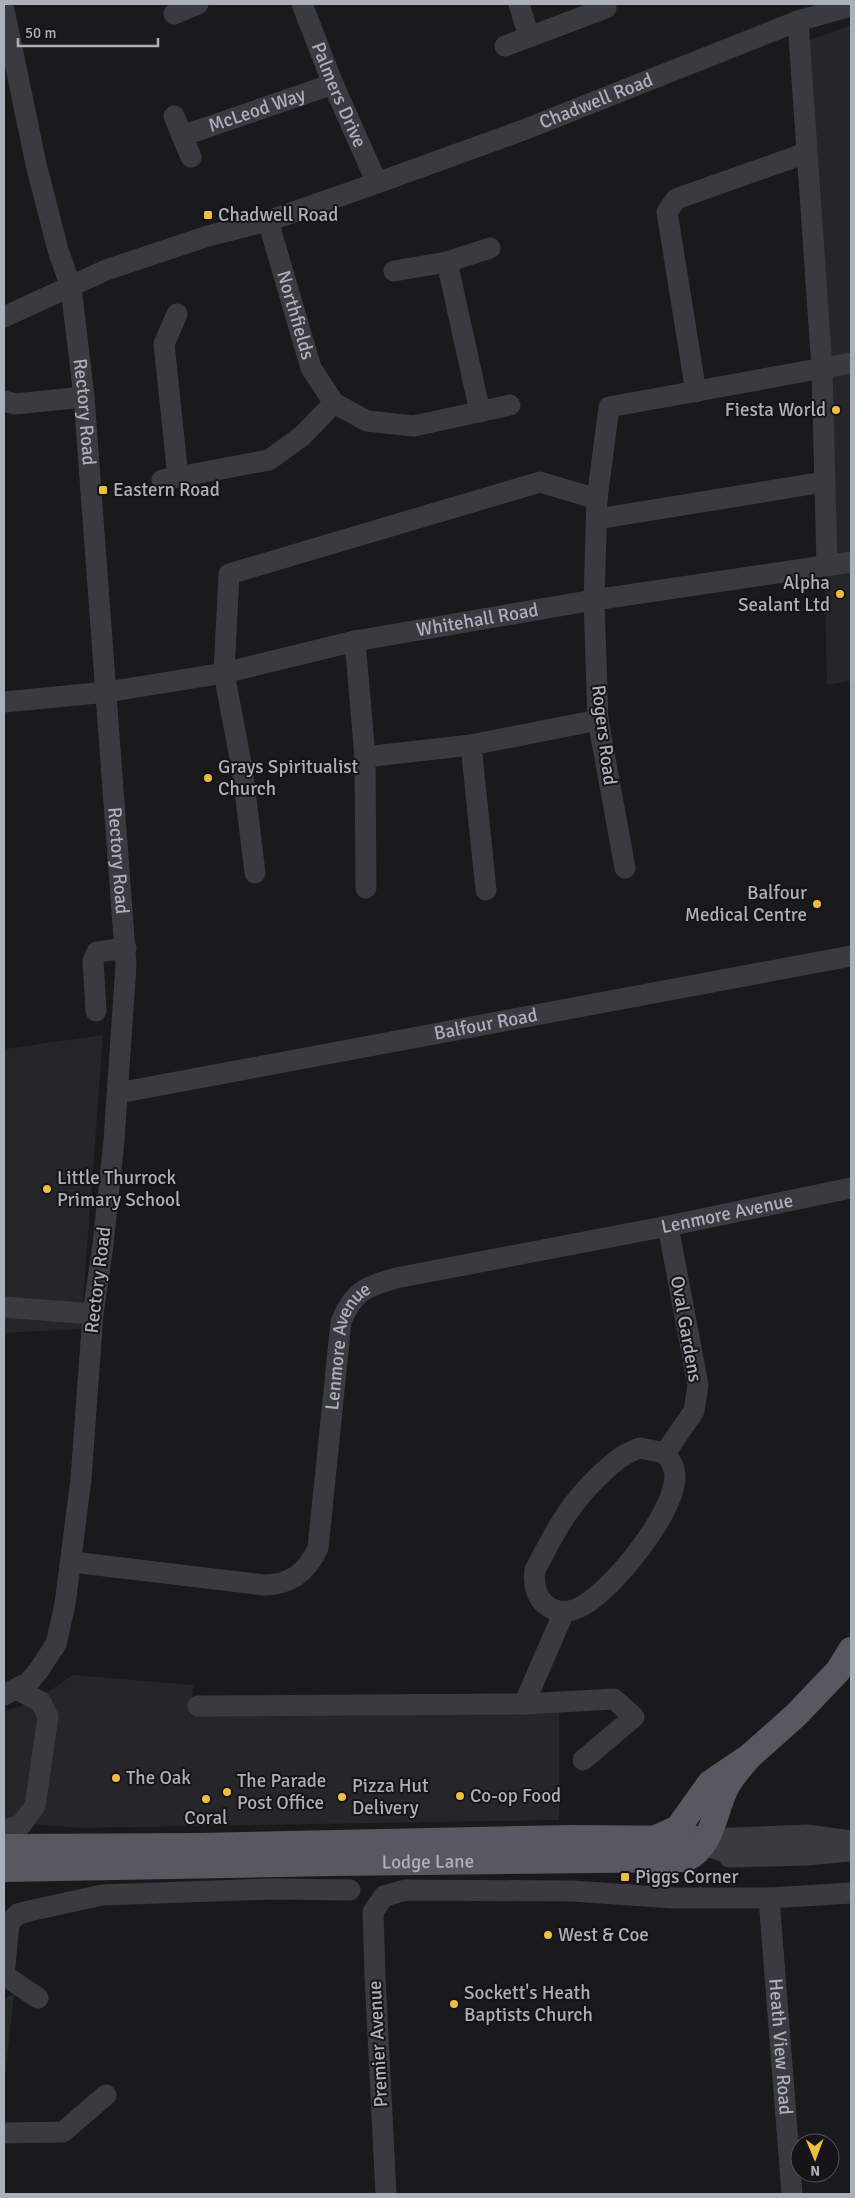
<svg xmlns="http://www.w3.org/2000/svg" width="855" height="2198" viewBox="0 0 855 2198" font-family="Signika,sans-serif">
<rect width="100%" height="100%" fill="#1a191c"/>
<path fill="#262529" d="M 851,25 L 851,681 L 827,685 L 824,555 L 791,47 Z
M 103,1035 L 81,1329 L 4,1333 L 4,1049 Z
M 73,1675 L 193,1685 L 192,1702 L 559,1712 L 559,1820 L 80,1828 L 4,1822 L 4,1711 L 19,1707 L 46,1693 Z"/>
<path fill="#212a23" d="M 14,1995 L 4,2085 L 4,2001 L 8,1996 Z"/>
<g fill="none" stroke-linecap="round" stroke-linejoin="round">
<g stroke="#3a3b41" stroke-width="21">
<path id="s1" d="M 302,4 L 333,84 L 377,183"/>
<path d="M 519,4 L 529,37 L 606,8"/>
<path id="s2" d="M 4,10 L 36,164 L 58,250 L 71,287 L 84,397 L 126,965 L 114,1140 L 103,1245 L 93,1314 L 81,1479 L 65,1604 L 56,1644 L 39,1670 L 29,1682 L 4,1695"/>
<path d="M 174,14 L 198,4"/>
<path d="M 798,21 L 822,368 L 827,564"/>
<path d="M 505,46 L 529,37"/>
<path d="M 174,116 L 182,136"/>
<path id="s3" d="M 191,157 L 182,136 L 333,84"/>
<path id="s4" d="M 268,221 L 311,368 L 334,403 L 367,421 L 414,426 L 510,405"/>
<path d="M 447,262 L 480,412"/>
<path d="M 394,271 L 447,262 L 490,248"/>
<path d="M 177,314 L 164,344 L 178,477"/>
<path id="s5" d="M 4,317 L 106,270 L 208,236 L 268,221 L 377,183 L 526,129 L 798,21 L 851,6"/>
<path d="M 696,392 L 667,212 L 676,199 L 806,153"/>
<path d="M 4,401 L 15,404 L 84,397"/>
<path d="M 162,480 L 269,460 L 302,436 L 334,403"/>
<path d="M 597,519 L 824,482"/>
<path d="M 355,641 L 365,757 L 366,888"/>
<path id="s6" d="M 4,702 L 107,692 L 224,673 L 355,641 L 594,600 L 851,562"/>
<path d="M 471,745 L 486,890"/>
<path d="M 365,757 L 471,745 L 598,720"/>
<path d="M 625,868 L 598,720 L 594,600 L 597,499 L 609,407 L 851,363"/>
<path d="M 255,873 L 243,774 L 224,673 L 229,574 L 540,482 L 597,499"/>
<path d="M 96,1011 L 93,961 L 97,952 L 126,948"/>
<path id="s7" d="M 118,1093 L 851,956"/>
<path d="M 4,1307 L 93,1314"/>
<path d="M 640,1448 L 665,1453 C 670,1460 675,1467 675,1477 C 674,1513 615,1587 584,1605 C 556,1622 530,1602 535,1570 C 556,1530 568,1505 602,1473 C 614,1462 624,1453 640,1448 Z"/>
<path d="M 665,1453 L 694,1411 L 698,1385 L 668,1226"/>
<path id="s8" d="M 72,1562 L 264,1585 C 291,1585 307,1572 318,1548 L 341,1322 C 353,1291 366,1287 396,1278 L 668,1226 L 851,1188"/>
<path d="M 564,1612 L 524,1704 L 614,1699 L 634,1717 L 583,1760"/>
<path d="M 198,1706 L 524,1704"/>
<path d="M 4,1830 L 21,1825 L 35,1806 L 48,1717 L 41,1702 L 16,1689"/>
<path d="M 729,1857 L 806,1855 L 851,1851"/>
<path d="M 742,1857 L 712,1848 L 706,1839 L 807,1835 L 851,1841"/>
<path id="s9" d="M 769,1898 L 792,2194"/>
<path d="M 4,1975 L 38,1998"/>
<path d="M 4,1976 L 9,1923 L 18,1914 L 29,1911 L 102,1895 L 272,1889 L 350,1890"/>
<path d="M 4,2133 L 63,2132 L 106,2095"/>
<path d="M 386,2194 L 375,1976 L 373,1912 L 384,1896 L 406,1890 L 572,1891 L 674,1898 L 769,1898 L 851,1893"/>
</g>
<g stroke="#575860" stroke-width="26">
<path d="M 658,1837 L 678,1828 L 710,1783 L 750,1756 L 796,1715 L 838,1671 L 851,1650"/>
<path d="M 4,1847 L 198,1846 L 569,1838 L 706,1839"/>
<path id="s10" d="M 4,1869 L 332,1863 L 686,1859 C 712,1847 714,1813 725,1790 C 731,1777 741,1766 750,1756"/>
</g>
</g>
<g fill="#efbe3e" stroke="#151417" stroke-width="2">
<rect x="203" y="210" width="10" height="10" rx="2.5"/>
<circle cx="836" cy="410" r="5"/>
<rect x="98" y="485" width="10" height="10" rx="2.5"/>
<circle cx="840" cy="594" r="5"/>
<circle cx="208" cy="778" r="5"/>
<circle cx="817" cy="904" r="5"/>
<circle cx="47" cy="1189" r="5"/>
<circle cx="116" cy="1778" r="5"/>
<circle cx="227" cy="1792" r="5"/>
<circle cx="460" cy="1796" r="5"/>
<circle cx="342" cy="1797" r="5"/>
<circle cx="206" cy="1799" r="5"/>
<rect x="620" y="1872" width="10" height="10" rx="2.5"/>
<circle cx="548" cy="1935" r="5"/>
<circle cx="454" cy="2004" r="5"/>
</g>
<g text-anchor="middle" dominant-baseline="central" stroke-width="4" stroke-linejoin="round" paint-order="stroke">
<g font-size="19" fill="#acb0bb" stroke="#151417">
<text stroke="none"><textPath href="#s1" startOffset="98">Palmers Drive</textPath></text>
<text stroke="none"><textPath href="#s5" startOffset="631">Chadwell Road</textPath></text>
<text stroke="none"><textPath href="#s3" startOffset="102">McLeod Way</textPath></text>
<text stroke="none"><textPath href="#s4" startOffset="98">Northfields</textPath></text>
<text stroke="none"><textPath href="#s2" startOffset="411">Rectory Road</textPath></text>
<text stroke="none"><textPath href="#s6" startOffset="481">Whitehall Road</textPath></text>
<text transform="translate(604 735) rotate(83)">Rogers Road</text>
<text stroke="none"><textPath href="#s2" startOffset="861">Rectory Road</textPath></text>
<text stroke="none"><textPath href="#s7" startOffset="374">Balfour Road</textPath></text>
<text stroke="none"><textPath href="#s8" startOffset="902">Lenmore Avenue</textPath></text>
<text transform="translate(98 1280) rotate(-83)">Rectory Road</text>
<text transform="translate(686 1329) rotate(80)">Oval Gardens</text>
<text stroke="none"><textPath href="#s8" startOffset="469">Lenmore Avenue</textPath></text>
<text stroke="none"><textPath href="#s10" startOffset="424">Lodge Lane</textPath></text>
<text transform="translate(378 2044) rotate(-93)">Premier Avenue</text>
<text stroke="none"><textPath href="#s9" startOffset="149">Heath View Road</textPath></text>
</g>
<g font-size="19" fill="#acb0bb" stroke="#151417" text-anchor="start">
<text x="218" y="215">Chadwell Road</text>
<text x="826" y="410" text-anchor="end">Fiesta World</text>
<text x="113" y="490">Eastern Road</text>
<text x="830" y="583" text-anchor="end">Alpha<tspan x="830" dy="22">Sealant Ltd</tspan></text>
<text x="218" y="767">Grays Spiritualist<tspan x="218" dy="22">Church</tspan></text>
<text x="807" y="893" text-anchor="end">Balfour<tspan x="807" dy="22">Medical Centre</tspan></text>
<text x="57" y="1178">Little Thurrock<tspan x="57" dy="22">Primary School</tspan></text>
<text x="126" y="1778">The Oak</text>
<text x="237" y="1781">The Parade<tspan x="237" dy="22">Post Office</tspan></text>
<text x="352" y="1786">Pizza Hut<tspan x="352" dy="22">Delivery</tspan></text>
<text x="470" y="1796">Co-op Food</text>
<text x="206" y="1818" text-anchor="middle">Coral</text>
<text x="635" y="1877">Piggs Corner</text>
<text x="558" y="1935">West &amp; Coe</text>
<text x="464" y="1993">Sockett's Heath<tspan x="464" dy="22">Baptists Church</tspan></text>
</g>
</g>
<rect width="855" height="2198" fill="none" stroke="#acb0bb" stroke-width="10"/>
<g transform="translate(815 2158) rotate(179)"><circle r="24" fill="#151417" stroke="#515259"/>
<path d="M0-4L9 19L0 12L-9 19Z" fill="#efbe3e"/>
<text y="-8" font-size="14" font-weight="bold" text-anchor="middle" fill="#acb0bb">N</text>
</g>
<path d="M18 38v8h140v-8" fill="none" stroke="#acb0bb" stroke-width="2.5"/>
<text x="25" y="38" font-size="15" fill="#acb0bb" stroke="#151417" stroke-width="4" paint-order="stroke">50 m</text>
</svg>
